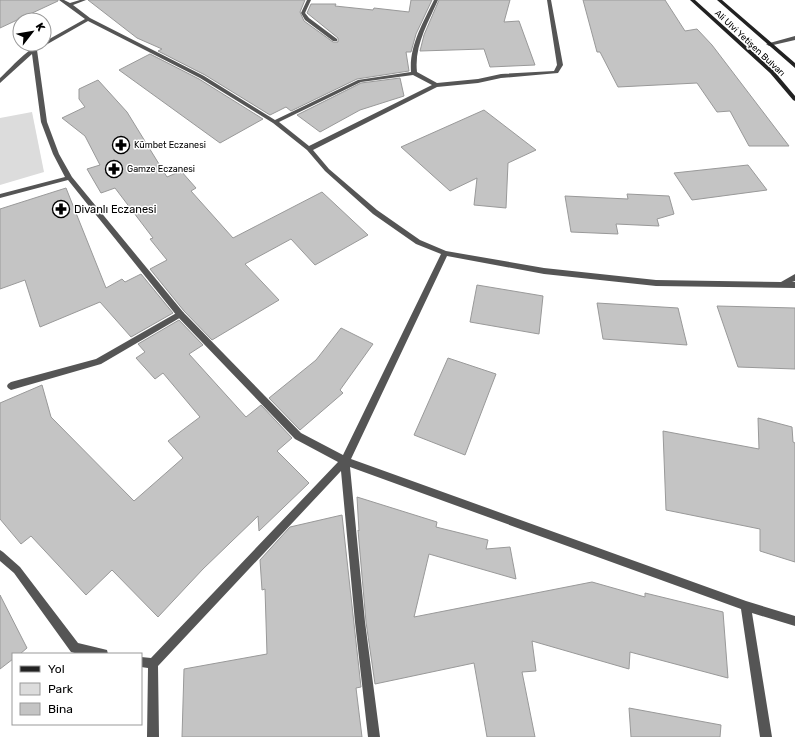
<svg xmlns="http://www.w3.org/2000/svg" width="795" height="737" viewBox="0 0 795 737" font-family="Rubik,sans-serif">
<rect width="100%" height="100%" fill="#fff"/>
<path fill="#dcdcdc" d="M 32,112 L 44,172 L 0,185 L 0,118 Z"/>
<path fill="#c4c4c4" stroke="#999" d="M 0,0 L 58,0 L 58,1 L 0,28 Z
M 88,0 L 305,0 L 300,12 L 304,21 L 333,42 L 338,42 L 338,38 L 307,13 L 311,4 L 336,4 L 335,6 L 373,10 L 374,8 L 409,12 L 411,0 L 432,0 L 416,34 L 411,52 L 406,52 L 409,71 L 357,79 L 291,111 L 286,107 L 270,115 L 205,75 L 158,51 L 162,49 L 137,38 Z
M 439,0 L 510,0 L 504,22 L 519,21 L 535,65 L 490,67 L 484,49 L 420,51 L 424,35 Z
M 583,0 L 665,0 L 685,31 L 697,29 L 712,45 L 789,146 L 749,146 L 730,111 L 717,112 L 697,83 L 618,87 L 600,52 L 597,52 Z
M 150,54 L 199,79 L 263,119 L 220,143 L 119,70 Z
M 400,78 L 404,96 L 360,110 L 320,132 L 297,115 L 361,83 Z
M 98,80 L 127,112 L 167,177 L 181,171 L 196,188 L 191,191 L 233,238 L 322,192 L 368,235 L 315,265 L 291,239 L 245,264 L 279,300 L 212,340 L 184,311 L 150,269 L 167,260 L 150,239 L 153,238 L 115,188 L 101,193 L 87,169 L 100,165 L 85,136 L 62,118 L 85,107 L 79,99 L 79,89 Z
M 484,110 L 536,150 L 508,163 L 506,208 L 474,205 L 477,178 L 450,191 L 401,147 Z
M 748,165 L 767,190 L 692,200 L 674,173 Z
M 66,188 L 106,288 L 122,279 L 125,282 L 141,274 L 173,313 L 131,337 L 100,302 L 40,327 L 25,280 L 0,289 L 0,209 Z
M 627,194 L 669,196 L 674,214 L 657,219 L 659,226 L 616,224 L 618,234 L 571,232 L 565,196 L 628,199 Z
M 477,285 L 543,296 L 539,334 L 470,322 Z
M 597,303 L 678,308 L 687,345 L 603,339 Z
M 717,306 L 795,308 L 795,369 L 738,367 Z
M 179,320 L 203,345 L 189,354 L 246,417 L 261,405 L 292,438 L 277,451 L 309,483 L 259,531 L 258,516 L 203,569 L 158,617 L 112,570 L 86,595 L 31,536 L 21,544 L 0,519 L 0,403 L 42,385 L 51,417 L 134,501 L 183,458 L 168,441 L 200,417 L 163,373 L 155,379 L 136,358 L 145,352 L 138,344 Z
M 341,328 L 373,344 L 340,390 L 343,393 L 300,430 L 269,398 L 316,360 Z
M 448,358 L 496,374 L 465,455 L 414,435 Z
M 758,418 L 792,427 L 793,442 L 795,443 L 795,562 L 760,551 L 760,529 L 666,510 L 663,431 L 759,449 Z
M 357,497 L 437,522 L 436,527 L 488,540 L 486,549 L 510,547 L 516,579 L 429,554 L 414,617 L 592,582 L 645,597 L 645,593 L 723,612 L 728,678 L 630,652 L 629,669 L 532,641 L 536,671 L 522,672 L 535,737 L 487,737 L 474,663 L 375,684 L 366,622 L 358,530 L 359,531 Z
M 342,515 L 361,687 L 356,688 L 362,737 L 182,737 L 184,669 L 267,654 L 265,589 L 262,590 L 260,560 L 290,527 Z
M 0,595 L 27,648 L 20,654 L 13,654 L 13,659 L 0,669 Z
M 629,708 L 721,725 L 720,737 L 631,737 Z"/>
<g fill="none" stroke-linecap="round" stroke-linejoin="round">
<path fill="#555" fill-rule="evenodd" d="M 180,311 L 183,312 L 184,314 L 183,316 L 101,364 L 11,390 L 8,388 L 7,386 L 8,384 L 11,382 L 96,359 Z"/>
<path fill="#555" fill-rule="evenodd" d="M 59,0 L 64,0 L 70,3 L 80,0 L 86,0 L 73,5 L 90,18 L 204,76 L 275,120 L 358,80 L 411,72 C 409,46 423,23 434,0 L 438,0 C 428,23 414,46 417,72 L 437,83 L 478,79 L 501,74 L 554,71 L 557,65 L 547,0 L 551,0 L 563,65 L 558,73 L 501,78 L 478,83 L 437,87 L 313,150 L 329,169 L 377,210 L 420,240 L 446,251 L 544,268 L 656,280 L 781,282 L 795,274 L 795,281 L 792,282 L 795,282 L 795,288 L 656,286 L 544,274 L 447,256 L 351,459 L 746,601 L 795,616 L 795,626 L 752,613 L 772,737 L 760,737 L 741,609 L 350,467 L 365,622 L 380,737 L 368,737 L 355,622 L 341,471 L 158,666 L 159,737 L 147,737 L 148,668 L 141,667 L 141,657 L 151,658 L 338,462 L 295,439 L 177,316 L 68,180 L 0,198 L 0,194 L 65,177 L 53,154 L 41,122 L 32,54 L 0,83 L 0,78 C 10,69 31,44 44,44 L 44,42 L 85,19 ZM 88,21 L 200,78 L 273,123 L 307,150 L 325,171 L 373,214 L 416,244 L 441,254 L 343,455 L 301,433 L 183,312 L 72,177 L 59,154 L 47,122 L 37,50 ZM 413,75 L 432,85 L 309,146 L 279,122 L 361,82 Z
M 307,0 L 311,0 L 305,13 L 309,18 L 337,39 L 337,41 L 333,41 L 305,20 L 301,13 Z
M 795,36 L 795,40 L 769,46 L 766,44 Z
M 0,550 L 3,552 L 20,567 L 78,643 L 103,649 L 107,650 L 108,654 L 78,654 L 71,652 L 14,573 L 0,561 Z"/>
<path fill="#222" fill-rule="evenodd" d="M 690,0 L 695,0 L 774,71 L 795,96 L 795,101 L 793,100 L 770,73 Z
M 717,0 L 722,0 L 795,63 L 795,68 Z"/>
</g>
<defs>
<g id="pharmacy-ring" transform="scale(0.9)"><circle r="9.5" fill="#fff" stroke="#000" stroke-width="1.5"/><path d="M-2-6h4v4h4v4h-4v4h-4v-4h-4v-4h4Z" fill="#000"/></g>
</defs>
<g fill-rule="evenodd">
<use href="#pharmacy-ring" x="121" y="145"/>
<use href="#pharmacy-ring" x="114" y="169"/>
<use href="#pharmacy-ring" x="61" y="209"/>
</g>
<g text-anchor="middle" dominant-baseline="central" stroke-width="3" stroke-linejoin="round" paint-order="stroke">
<g font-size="9" fill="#000" stroke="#fff">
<text transform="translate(750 43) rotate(43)">Ali Ulvi Yetişen Bulvarı</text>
</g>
<g font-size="9" fill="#000" stroke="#fff" text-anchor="start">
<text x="134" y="145">Kümbet Eczanesi</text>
<text x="127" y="169">Gamze Eczanesi</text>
</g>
<g font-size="11" fill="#000" stroke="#fff" text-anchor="start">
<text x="74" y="209">Divanlı Eczanesi</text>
</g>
</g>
<rect x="12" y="653" width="130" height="72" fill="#ffffff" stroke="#999999"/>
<rect x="20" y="666" width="20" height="6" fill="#222222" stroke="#999999"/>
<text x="48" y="673" font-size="12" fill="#000000">Yol</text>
<rect x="20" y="683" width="20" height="12" fill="#dcdcdc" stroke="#999999"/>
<text x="48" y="693" font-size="12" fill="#000000">Park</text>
<rect x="20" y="703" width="20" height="12" fill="#c4c4c4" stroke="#999999"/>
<text x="48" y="713" font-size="12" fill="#000000">Bina</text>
<g transform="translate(32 32) rotate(59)"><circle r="19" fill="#ffffff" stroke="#999999"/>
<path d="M0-3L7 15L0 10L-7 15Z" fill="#000000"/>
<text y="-6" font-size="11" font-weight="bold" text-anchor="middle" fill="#000000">K</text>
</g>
</svg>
